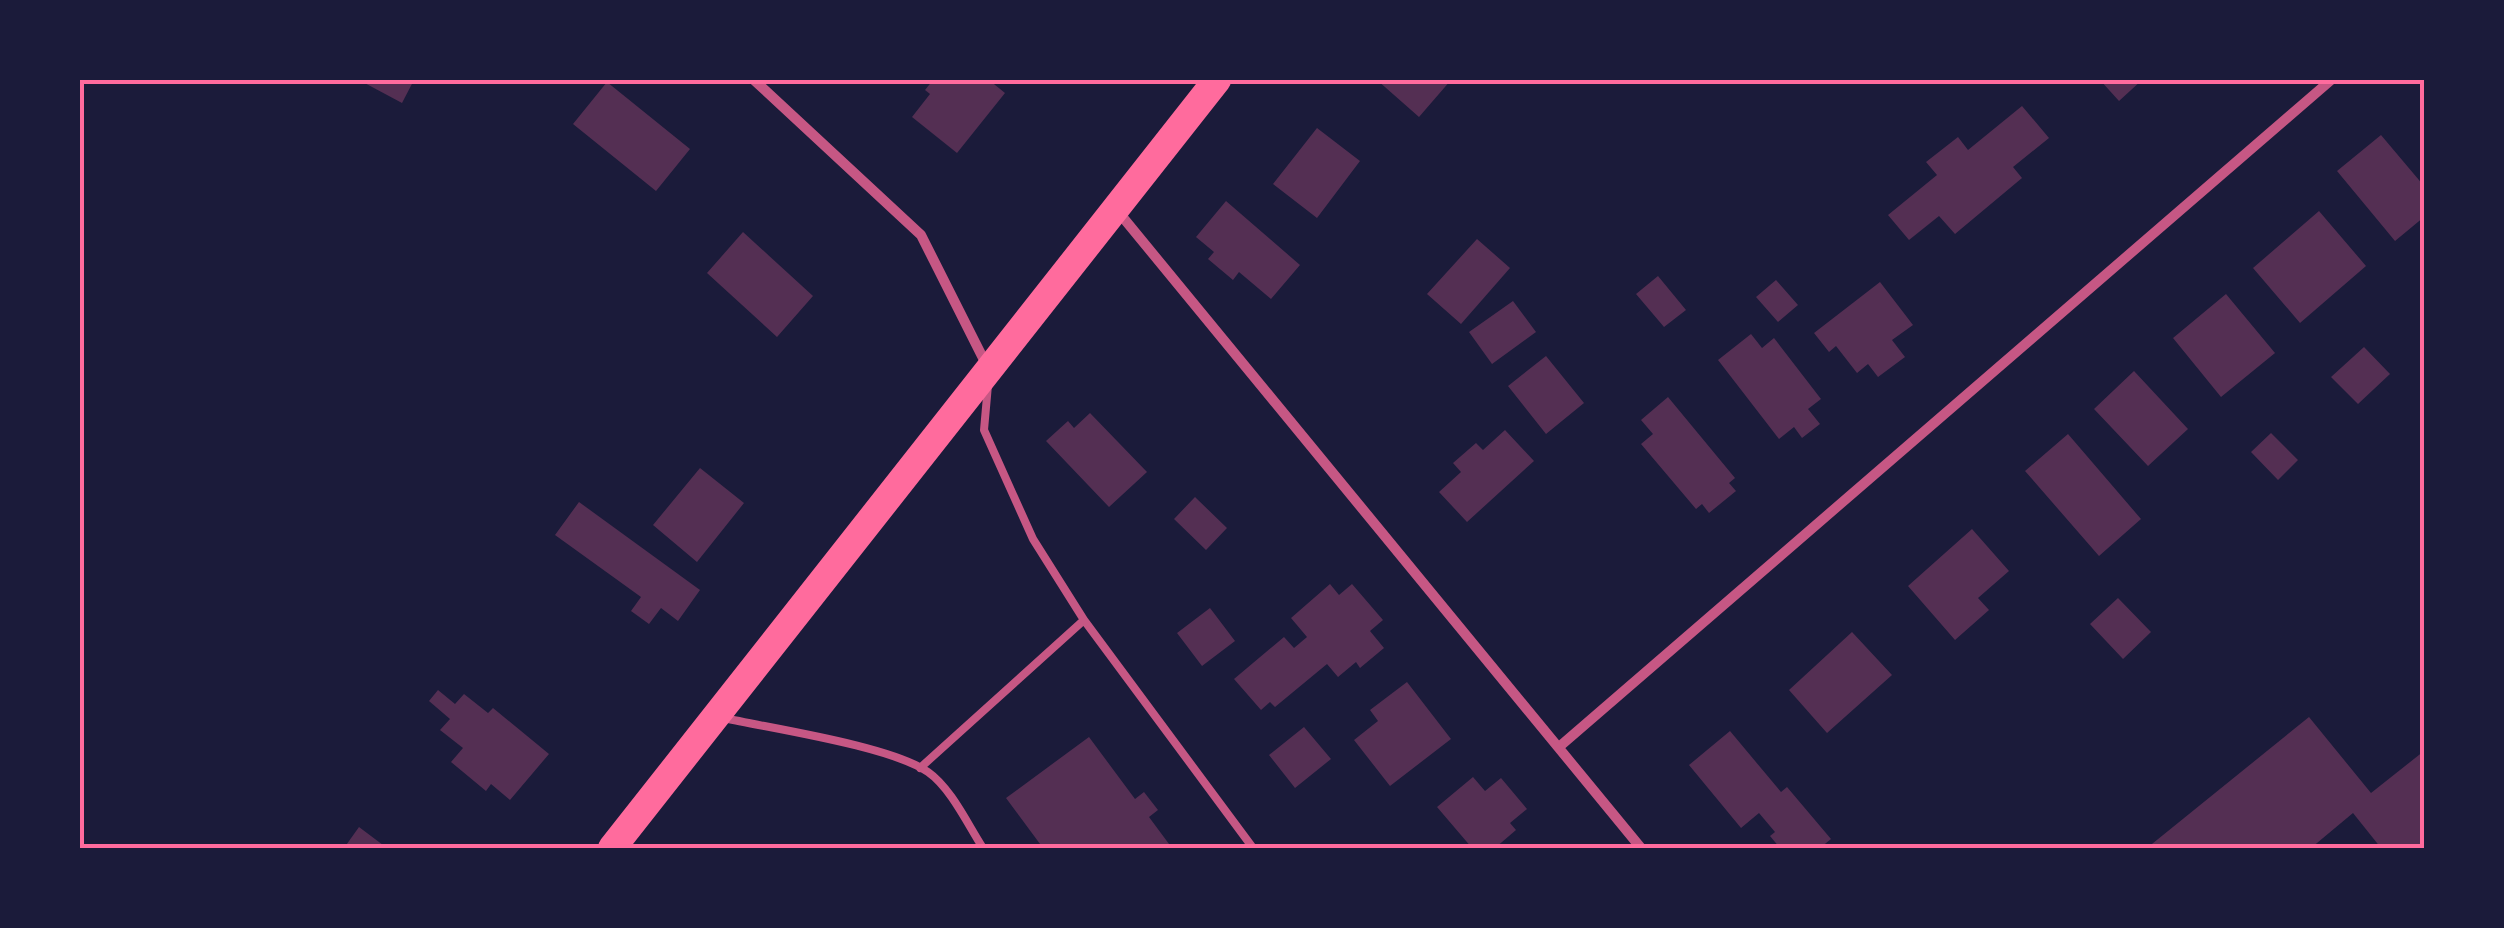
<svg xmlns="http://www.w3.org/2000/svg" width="2504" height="928" viewBox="0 0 2504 928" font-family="Helvetica,sans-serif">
<rect width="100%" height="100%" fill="#1b1b3a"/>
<path fill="#542f53" d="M 359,80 L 414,80 L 402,103 Z
M 933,80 L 989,80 L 1005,93 L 957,153 L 912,117 L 930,94 L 925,90 Z
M 1377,80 L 1451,80 L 1419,117 Z
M 2100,80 L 2142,80 L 2119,101 Z
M 607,82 L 690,149 L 656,191 L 573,124 Z
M 2022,106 L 2049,138 L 2013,167 L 2022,178 L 1955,234 L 1939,216 L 1909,240 L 1888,215 L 1937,175 L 1926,162 L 1958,137 L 1968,150 Z
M 1317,128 L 1360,161 L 1317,218 L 1273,184 Z
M 2381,135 L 2424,186 L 2424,217 L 2395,241 L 2337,171 Z
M 1226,201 L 1300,265 L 1271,299 L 1239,272 L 1233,280 L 1208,259 L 1214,252 L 1196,237 Z
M 2319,211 L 2366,266 L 2300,323 L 2253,268 Z
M 743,232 L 813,296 L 777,337 L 707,273 Z
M 1477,239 L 1510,268 L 1461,324 L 1427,294 Z
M 1658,276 L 1686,310 L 1664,327 L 1636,294 Z
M 1776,280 L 1798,305 L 1778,322 L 1756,297 Z
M 1880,282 L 1913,325 L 1892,340 L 1905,357 L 1878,377 L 1868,364 L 1857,373 L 1836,346 L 1829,352 L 1814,333 Z
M 2226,294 L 2275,353 L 2221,397 L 2173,338 Z
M 1513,301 L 1536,332 L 1492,364 L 1469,332 Z
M 1751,334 L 1762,348 L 1774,338 L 1821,399 L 1808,409 L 1820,424 L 1802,438 L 1794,427 L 1779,439 L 1718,360 Z
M 2364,347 L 2390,374 L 2358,404 L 2331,377 Z
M 1546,356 L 1584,403 L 1546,434 L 1508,386 Z
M 2134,371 L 2188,429 L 2148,466 L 2094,409 Z
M 1668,397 L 1735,478 L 1729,483 L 1736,491 L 1709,513 L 1702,504 L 1696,509 L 1641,444 L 1653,434 L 1641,420 Z
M 1090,413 L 1147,472 L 1109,507 L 1046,441 L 1068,421 L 1074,428 Z
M 1505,430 L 1534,461 L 1467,522 L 1439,492 L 1461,472 L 1453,463 L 1476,443 L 1483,450 Z
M 2271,433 L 2298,460 L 2278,480 L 2251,452 Z
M 2068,434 L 2141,519 L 2099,556 L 2025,471 Z
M 700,468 L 744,503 L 697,562 L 653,525 Z
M 1195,497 L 1227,528 L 1206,550 L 1174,519 Z
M 579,502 L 700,590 L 678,621 L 661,608 L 649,624 L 631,611 L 641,597 L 555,535 Z
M 1972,529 L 2009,571 L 1978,598 L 1989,610 L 1955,640 L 1908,586 Z
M 1330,584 L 1339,595 L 1352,584 L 1383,620 L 1370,631 L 1384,648 L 1360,668 L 1356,662 L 1338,677 L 1327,664 L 1275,707 L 1270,702 L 1261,710 L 1234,679 L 1284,637 L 1294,648 L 1307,637 L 1291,618 Z
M 2118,598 L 2151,632 L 2123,659 L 2090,624 Z
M 1210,608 L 1235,641 L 1202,666 L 1177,633 Z
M 1852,632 L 1892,675 L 1827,733 L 1789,690 Z
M 1407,682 L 1451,739 L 1390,786 L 1354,740 L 1378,721 L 1370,710 Z
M 438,690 L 455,704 L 464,694 L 488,713 L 493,708 L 549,754 L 510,800 L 491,784 L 486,791 L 451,762 L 463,748 L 440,730 L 450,719 L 429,701 Z
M 2309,717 L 2371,793 L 2424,751 L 2424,848 L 2381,848 L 2353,813 L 2311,848 L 2147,848 Z
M 1304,727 L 1331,759 L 1295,788 L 1269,755 Z
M 1730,731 L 1781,792 L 1787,787 L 1831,839 L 1820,848 L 1780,848 L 1770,836 L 1775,832 L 1759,813 L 1741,828 L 1689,765 Z
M 1089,737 L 1135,799 L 1144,792 L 1158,810 L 1149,817 L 1172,848 L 1043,848 L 1006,798 Z
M 1473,777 L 1485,791 L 1501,778 L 1527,809 L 1510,823 L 1516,830 L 1495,848 L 1472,848 L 1437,807 Z
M 359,827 L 387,848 L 344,848 Z"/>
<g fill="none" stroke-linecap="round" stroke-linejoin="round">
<path stroke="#c65784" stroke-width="8" d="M 988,385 L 984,430 L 1033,539 L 1084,620 L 1253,848
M 724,718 C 774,729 890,746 928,772 C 951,788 968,825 983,848
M 920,768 L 1084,620"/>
<path stroke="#c65784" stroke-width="10" d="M 754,80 L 921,235 L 987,366
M 1116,209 L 1641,848
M 1559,747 L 2331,80"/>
<path stroke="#ff6b9d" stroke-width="28" d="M 612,848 L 1217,80"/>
</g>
<rect width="2504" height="928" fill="none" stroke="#1b1b3a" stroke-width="165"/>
<rect x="82" y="82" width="2340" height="764" fill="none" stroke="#ff6b9d" stroke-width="4"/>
</svg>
